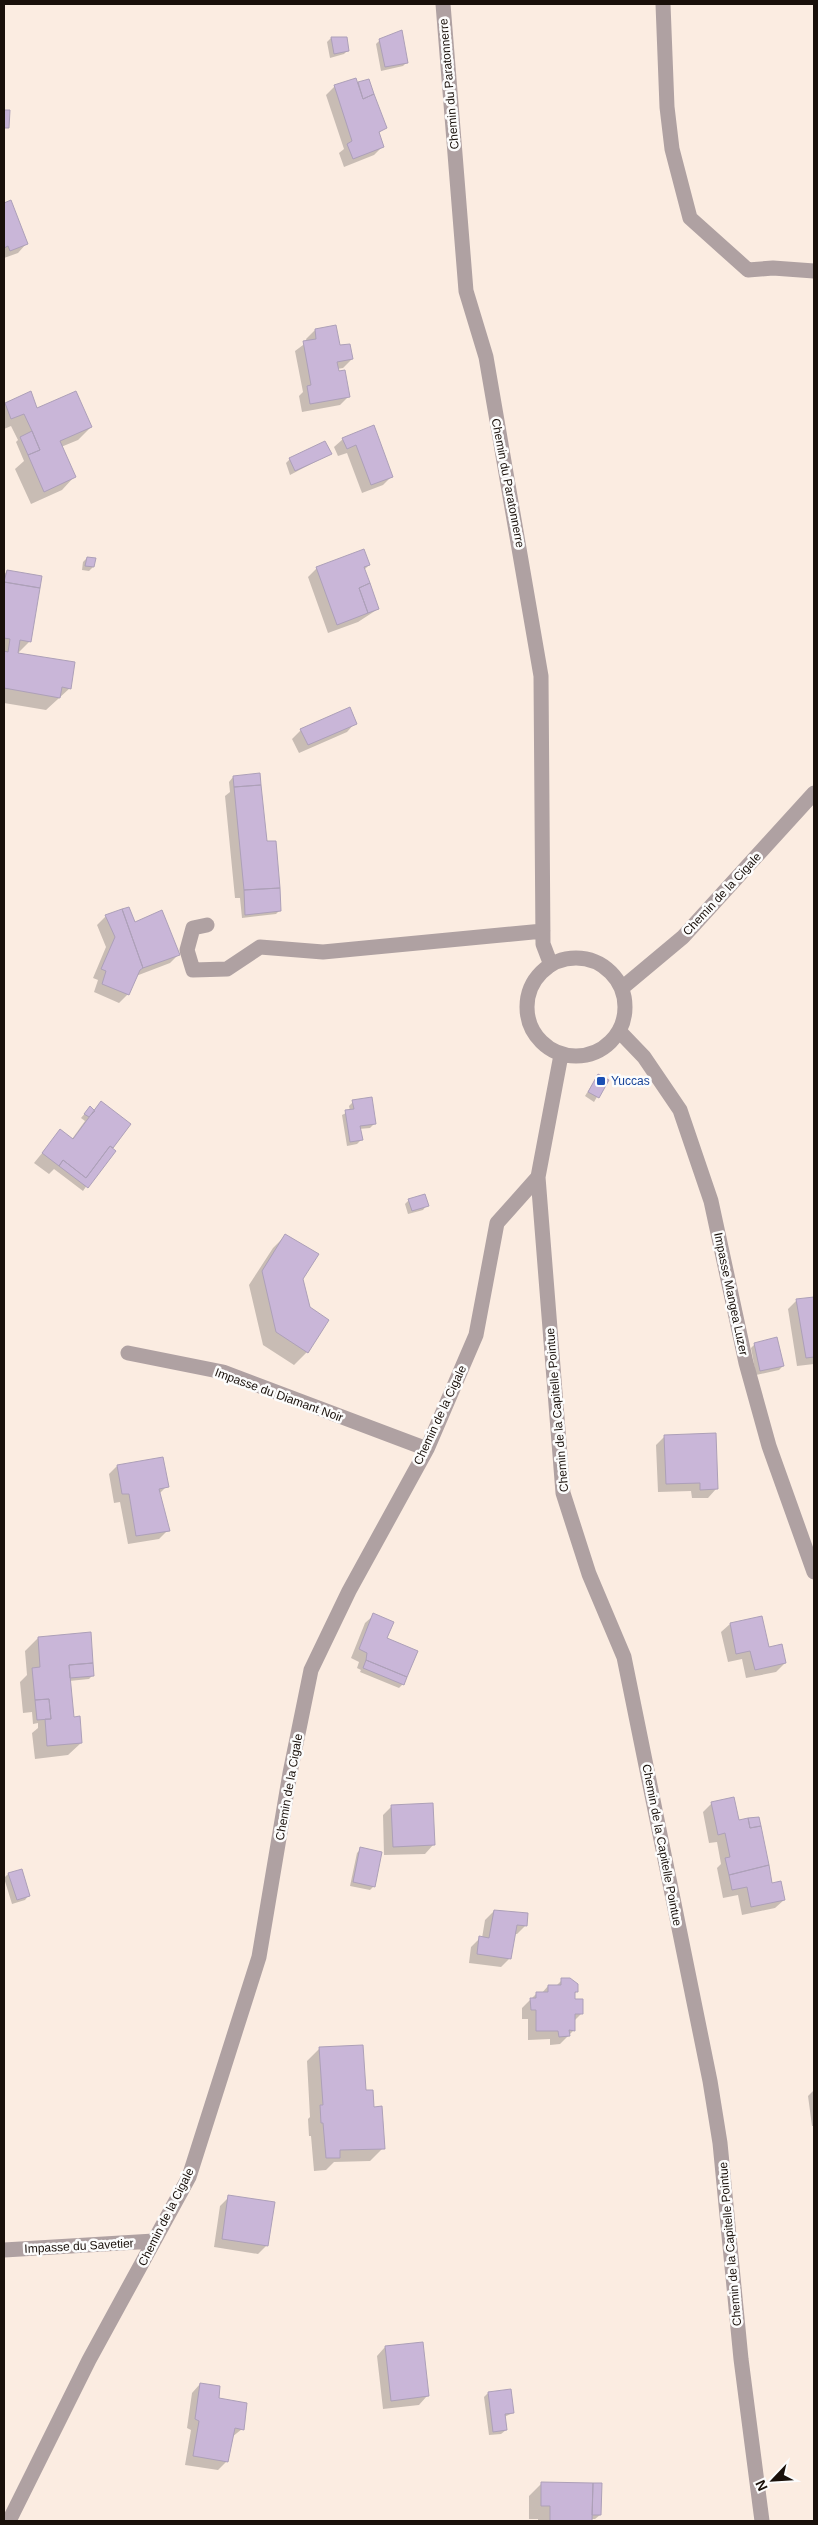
<svg xmlns="http://www.w3.org/2000/svg" width="818" height="2525" viewBox="0 0 818 2525" font-family="Helvetica,sans-serif">
<rect width="100%" height="100%" fill="#fbece1"/>
<path fill="#0003" d="M 331,38 L 346,39 L 348,50 L 344,54 L 330,58 L 327,42 Z
M 380,40 L 407,62 L 403,66 L 381,71 L 376,44 Z
M 368,81 L 385,127 L 378,134 L 383,146 L 374,155 L 344,167 L 339,153 L 344,149 L 326,95 L 335,86 Z
M 10,202 L 26,244 L 18,253 L 4,258 L 4,204 Z
M 315,330 L 340,347 L 352,359 L 343,368 L 337,369 L 349,396 L 340,405 L 302,412 L 299,396 L 303,392 L 295,351 L 307,342 L 306,339 Z
M 5,404 L 91,427 L 78,440 L 61,447 L 74,477 L 62,490 L 31,504 L 15,469 L 24,461 L 16,442 L 18,440 L 11,426 L 4,429 Z
M 373,427 L 391,477 L 383,485 L 362,493 L 347,453 L 338,456 L 334,447 L 343,439 Z
M 330,454 L 290,475 L 286,463 L 290,459 Z
M 87,558 L 93,567 L 89,571 L 82,570 L 83,562 Z
M 369,565 L 364,570 L 378,609 L 358,622 L 328,633 L 308,577 L 317,568 Z
M 7,571 L 30,641 L 17,654 L 70,688 L 46,710 L 4,703 L 4,575 Z
M 355,723 L 347,732 L 299,753 L 292,739 L 301,730 Z
M 233,777 L 266,842 L 280,910 L 276,914 L 242,918 L 240,898 L 235,898 L 225,796 L 230,792 L 229,782 Z
M 129,909 L 134,923 L 179,954 L 170,963 L 136,976 L 128,994 L 119,1003 L 94,992 L 98,980 L 93,978 L 106,947 L 97,925 L 106,916 Z
M 598,1075 L 607,1080 L 594,1102 L 585,1096 Z
M 353,1102 L 374,1124 L 370,1128 L 359,1129 L 361,1140 L 357,1144 L 347,1146 L 342,1115 L 350,1111 L 349,1106 Z
M 101,1103 L 129,1124 L 83,1191 L 54,1169 L 49,1174 L 34,1163 L 60,1131 L 72,1139 L 85,1121 L 81,1118 L 86,1112 L 93,1111 Z
M 409,1200 L 427,1205 L 423,1210 L 408,1214 L 405,1204 Z
M 286,1235 L 307,1352 L 294,1365 L 263,1345 L 249,1285 L 273,1248 Z
M 814,1298 L 814,1364 L 797,1366 L 788,1309 L 797,1300 Z
M 755,1344 L 783,1366 L 779,1370 L 756,1375 L 751,1348 Z
M 665,1436 L 716,1489 L 708,1498 L 692,1498 L 691,1491 L 658,1492 L 656,1445 Z
M 117,1466 L 167,1486 L 159,1494 L 168,1530 L 159,1539 L 128,1544 L 120,1502 L 114,1503 L 109,1474 Z
M 374,1615 L 386,1638 L 403,1684 L 399,1688 L 360,1672 L 361,1670 L 357,1668 L 359,1662 L 351,1658 L 365,1623 Z
M 730,1624 L 768,1648 L 785,1663 L 776,1672 L 746,1678 L 742,1659 L 728,1662 L 721,1632 Z
M 38,1638 L 93,1675 L 89,1679 L 69,1681 L 72,1718 L 81,1743 L 68,1755 L 35,1759 L 32,1733 L 38,1728 L 38,1723 L 33,1724 L 32,1712 L 23,1713 L 20,1682 L 27,1675 L 25,1651 Z
M 712,1803 L 738,1822 L 771,1884 L 784,1900 L 775,1908 L 742,1915 L 738,1895 L 723,1898 L 717,1868 L 721,1864 L 717,1842 L 709,1843 L 703,1812 Z
M 392,1806 L 433,1845 L 425,1854 L 384,1855 L 383,1815 Z
M 361,1849 L 374,1886 L 370,1890 L 350,1886 L 357,1853 Z
M 21,1870 L 29,1895 L 25,1900 L 12,1904 L 4,1878 L 8,1874 Z
M 494,1911 L 526,1925 L 517,1934 L 514,1934 L 510,1958 L 501,1967 L 469,1963 L 471,1947 L 480,1938 L 482,1938 L 485,1920 Z
M 562,1980 L 577,1991 L 574,1994 L 574,2001 L 582,2013 L 574,2021 L 574,2030 L 560,2044 L 550,2045 L 550,2039 L 528,2040 L 528,2019 L 522,2019 L 522,2008 L 536,1994 L 541,1994 L 548,1986 L 556,1986 Z
M 320,2048 L 365,2091 L 373,2109 L 383,2148 L 370,2161 L 334,2162 L 326,2170 L 314,2171 L 311,2136 L 309,2136 L 308,2119 L 310,2117 L 307,2061 Z
M 814,2090 L 814,2126 L 812,2126 L 808,2096 Z
M 229,2197 L 267,2245 L 258,2254 L 214,2247 L 220,2206 Z
M 385,2347 L 427,2396 L 419,2405 L 383,2409 L 377,2356 Z
M 200,2384 L 217,2399 L 242,2429 L 232,2437 L 227,2461 L 218,2470 L 185,2465 L 191,2430 L 187,2428 L 192,2393 Z
M 488,2393 L 513,2413 L 504,2417 L 506,2430 L 501,2434 L 489,2435 L 484,2397 Z
M 542,2483 L 600,2515 L 595,2519 L 590,2519 L 590,2521 L 538,2521 L 538,2519 L 529,2519 L 529,2496 Z"/>
<path fill="#c9b6d8" stroke="#ada0b8" d="M 402,30 L 408,63 L 385,67 L 379,39 Z
M 331,37 L 347,37 L 349,51 L 334,54 Z
M 356,78 L 363,99 L 374,94 L 387,128 L 379,132 L 384,147 L 353,159 L 347,144 L 352,141 L 334,85 Z
M 369,79 L 374,94 L 363,99 L 358,82 Z
M 4,110 L 10,110 L 9,128 L 4,128 Z
M 11,200 L 28,244 L 10,251 L 8,246 L 4,248 L 4,203 Z
M 336,325 L 340,345 L 350,344 L 353,359 L 337,362 L 339,371 L 345,370 L 350,397 L 310,404 L 307,386 L 311,385 L 303,341 L 316,339 L 315,329 Z
M 31,391 L 37,408 L 76,391 L 92,427 L 60,441 L 76,477 L 44,492 L 28,455 L 40,450 L 32,431 L 24,414 L 11,419 L 5,403 Z
M 374,425 L 393,477 L 371,485 L 356,445 L 347,449 L 342,438 Z
M 32,431 L 40,450 L 28,455 L 20,437 Z
M 325,441 L 332,454 L 295,471 L 289,458 Z
M 364,549 L 370,565 L 364,567 L 370,583 L 359,588 L 368,613 L 337,625 L 316,567 Z
M 87,557 L 96,558 L 94,567 L 85,566 Z
M 7,570 L 42,576 L 40,588 L 4,582 Z
M 4,582 L 40,588 L 31,642 L 20,640 L 18,653 L 75,662 L 71,689 L 62,687 L 60,698 L 4,688 L 4,651 L 8,652 L 10,639 L 4,638 Z
M 370,583 L 379,609 L 368,613 L 359,588 Z
M 350,707 L 357,724 L 308,745 L 300,729 Z
M 260,773 L 261,785 L 234,787 L 233,776 Z
M 261,785 L 267,841 L 276,841 L 280,888 L 244,890 L 234,787 Z
M 280,888 L 281,911 L 245,915 L 244,890 Z
M 129,907 L 135,922 L 162,910 L 180,955 L 143,968 L 122,909 Z
M 122,909 L 143,968 L 140,970 L 129,995 L 102,984 L 106,971 L 101,969 L 115,937 L 105,915 Z
M 598,1074 L 609,1080 L 599,1098 L 588,1092 Z
M 372,1097 L 376,1124 L 360,1126 L 363,1140 L 350,1142 L 345,1110 L 354,1109 L 352,1100 Z
M 101,1101 L 131,1124 L 113,1148 L 110,1146 L 86,1178 L 63,1160 L 59,1166 L 42,1153 L 60,1129 L 73,1139 Z
M 90,1106 L 95,1111 L 89,1117 L 84,1114 Z
M 110,1146 L 116,1151 L 88,1188 L 59,1166 L 63,1160 L 86,1178 Z
M 425,1194 L 429,1206 L 412,1211 L 408,1199 Z
M 285,1234 L 319,1254 L 303,1279 L 310,1307 L 329,1320 L 308,1353 L 276,1332 L 262,1271 Z
M 814,1297 L 814,1357 L 806,1358 L 796,1299 Z
M 777,1337 L 784,1366 L 760,1371 L 754,1343 Z
M 716,1433 L 718,1489 L 700,1490 L 700,1483 L 666,1484 L 664,1435 Z
M 163,1457 L 169,1487 L 159,1489 L 170,1531 L 136,1536 L 129,1494 L 122,1494 L 117,1465 Z
M 373,1613 L 394,1622 L 387,1638 L 418,1651 L 407,1677 L 366,1660 L 367,1653 L 359,1649 Z
M 762,1616 L 769,1647 L 782,1644 L 786,1663 L 755,1670 L 750,1651 L 736,1654 L 730,1623 Z
M 91,1632 L 93,1663 L 69,1665 L 74,1717 L 80,1716 L 82,1743 L 47,1746 L 45,1719 L 51,1719 L 49,1699 L 35,1700 L 32,1668 L 40,1667 L 38,1637 Z
M 366,1660 L 407,1677 L 404,1685 L 363,1668 Z
M 93,1663 L 94,1676 L 70,1678 L 69,1665 Z
M 49,1699 L 51,1719 L 37,1720 L 35,1700 Z
M 734,1797 L 739,1820 L 748,1818 L 750,1828 L 761,1826 L 769,1865 L 729,1875 L 725,1858 L 730,1857 L 725,1833 L 718,1835 L 711,1802 Z
M 433,1803 L 435,1845 L 393,1847 L 391,1805 Z
M 759,1817 L 761,1826 L 750,1828 L 748,1818 Z
M 360,1847 L 382,1852 L 375,1887 L 353,1882 Z
M 769,1865 L 772,1883 L 781,1881 L 785,1900 L 751,1907 L 747,1887 L 732,1890 L 729,1875 Z
M 22,1869 L 30,1896 L 17,1900 L 8,1873 Z
M 494,1910 L 528,1913 L 527,1926 L 517,1925 L 511,1959 L 477,1954 L 479,1936 L 489,1938 Z
M 561,1978 L 570,1978 L 578,1984 L 578,1992 L 575,1992 L 575,1999 L 583,1999 L 583,2014 L 575,2014 L 575,2031 L 569,2030 L 570,2036 L 559,2037 L 558,2031 L 536,2031 L 536,2010 L 531,2010 L 530,1998 L 536,1998 L 536,1992 L 548,1992 L 548,1985 L 561,1985 Z
M 363,2045 L 366,2090 L 373,2090 L 374,2107 L 382,2106 L 385,2149 L 340,2150 L 340,2158 L 326,2158 L 323,2123 L 321,2123 L 320,2105 L 323,2105 L 319,2047 Z
M 228,2195 L 275,2202 L 268,2246 L 222,2239 Z
M 423,2342 L 429,2396 L 391,2401 L 385,2346 Z
M 200,2383 L 220,2386 L 219,2398 L 247,2403 L 244,2430 L 235,2428 L 228,2462 L 193,2456 L 199,2421 L 195,2419 Z
M 511,2389 L 514,2413 L 505,2414 L 507,2430 L 493,2432 L 488,2392 Z
M 541,2482 L 593,2483 L 592,2521 L 550,2521 L 550,2506 L 541,2506 Z
M 593,2483 L 602,2483 L 601,2515 L 592,2515 Z"/>
<g fill="none" stroke-linecap="round" stroke-linejoin="round">
<path stroke="#afa1a2" stroke-width="15" d="M 443,4 L 466,291 L 486,357 L 541,676 L 543,944 L 551,965
M 663,4 L 667,107 L 672,149 L 690,218 L 748,270 L 773,268 L 814,271
M 207,925 L 193,928 L 187,950 L 193,970 L 227,969 L 260,947 L 323,952 L 543,931
M527 1007a49 49 0 1 1 98 0a49 49 0 1 1-98 0Z
M 622,988 L 683,937 L 814,793
M 620,1032 L 644,1057 L 680,1110 L 711,1201 L 746,1363 L 769,1446 L 814,1572
M 538,1177 L 563,1493 L 589,1574 L 624,1657 L 710,2081 L 720,2143 L 741,2359 L 762,2521
M 128,1353 L 223,1372 L 427,1449
M 4,2250 L 154,2241
M 9,2521 L 89,2360 L 189,2177 L 259,1957 L 290,1773 L 311,1670 L 349,1591 L 427,1449 L 476,1335 L 497,1223 L 538,1177 L 561,1055"/>
</g>
<rect fill="#1a4fb4" stroke="#fcfcfc" stroke-width="2" x="596" y="1076" width="10" height="10" rx="2.5"/>
<g text-anchor="middle" dominant-baseline="central" stroke-width="5" stroke-linejoin="round" paint-order="stroke">
<g font-size="12" fill="#19100a" stroke="#fcfcfc">
<text transform="translate(449 84) rotate(-95)">Chemin du Paratonnerre</text>
<text transform="translate(508 483) rotate(79)">Chemin du Paratonnerre</text>
<text transform="translate(722 894) rotate(-47)">Chemin de la Cigale</text>
<text transform="translate(731 1294) rotate(78)">Impasse Mangea Luzer</text>
<text transform="translate(279 1395) rotate(20)">Impasse du Diamant Noir</text>
<text transform="translate(557 1410) rotate(-95)">Chemin de la Capitelle Pointue</text>
<text transform="translate(440 1415) rotate(-65)">Chemin de la Cigale</text>
<text transform="translate(289 1787) rotate(-80)">Chemin de la Cigale</text>
<text transform="translate(662 1845) rotate(79)">Chemin de la Capitelle Pointue</text>
<text transform="translate(166 2217) rotate(-63)">Chemin de la Cigale</text>
<text transform="translate(730 2244) rotate(-95)">Chemin de la Capitelle Pointue</text>
<text transform="translate(79 2246) rotate(-3)">Impasse du Savetier</text>
</g>
<g font-size="12" fill="#164399" stroke="#fcfcfc" text-anchor="start">
<text x="611" y="1081">Yuccas</text>
</g>
</g>
<rect width="818" height="2525" fill="none" stroke="#19100a" stroke-width="10"/>
<g transform="translate(773 2480) rotate(245)" stroke="#fcfcfc" stroke-width="4" paint-order="stroke">
<path d="M0-4L9 19L0 12L-9 19Z" fill="#19100a"/>
<text y="-8" font-size="14" font-weight="bold" text-anchor="middle" fill="#19100a">N</text>
</g>
</svg>
